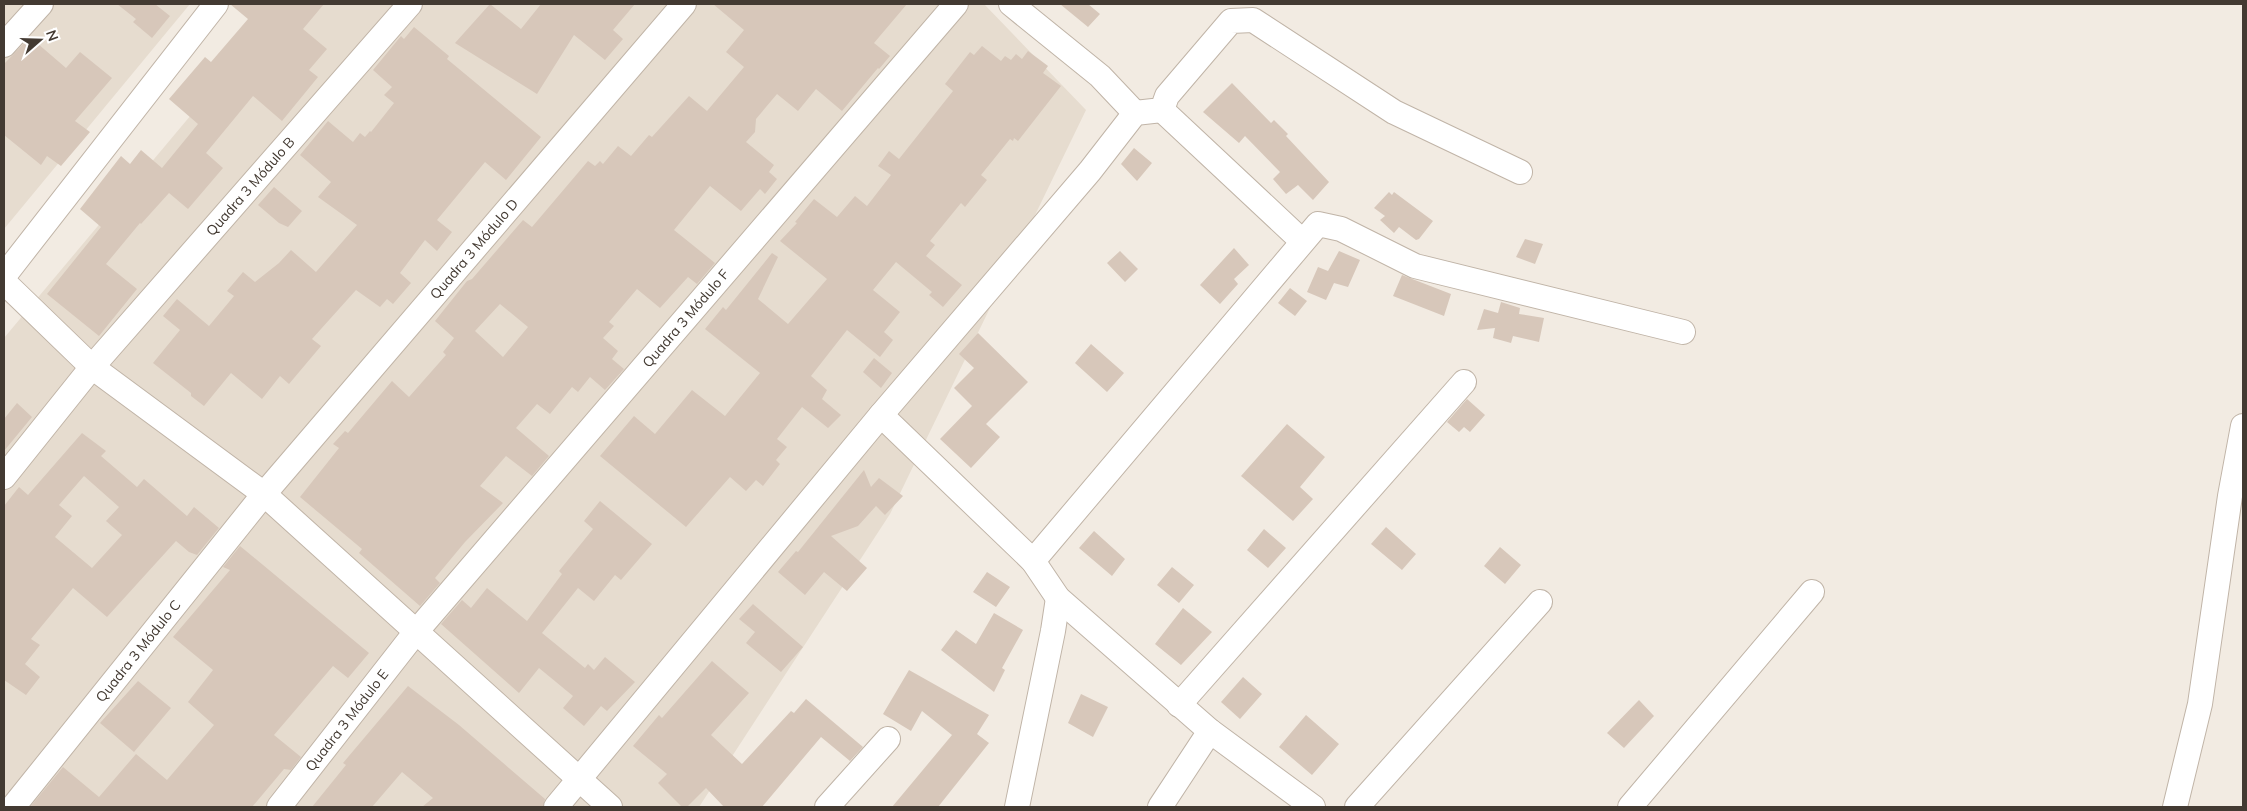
<svg xmlns="http://www.w3.org/2000/svg" width="2247" height="811" viewBox="0 0 2247 811" font-family="Mulish,sans-serif">
<rect width="100%" height="100%" fill="#f2ebe2"/>
<path fill="#e6dccf" d="M 4,4 L 190,4 L 4,229 Z
M 284,4 L 984,4 L 1086,110 L 890,514 L 699,807 L 4,807 L 4,338 Z"/>
<path fill="#d7c7ba" fill-rule="evenodd" d="M 117,4 L 155,4 L 170,16 L 152,38 L 133,22 L 136,19 Z
M 230,4 L 324,4 L 303,29 L 327,49 L 309,70 L 318,77 L 282,121 L 253,96 L 206,153 L 223,168 L 188,209 L 169,193 L 141,224 L 140,223 L 106,264 L 137,289 L 99,336 L 47,294 L 101,227 L 80,209 L 121,156 L 130,164 L 141,150 L 162,168 L 198,124 L 169,99 L 205,57 L 211,62 L 248,19 Z
M 490,4 L 521,29 L 541,4 L 635,4 L 613,30 L 623,39 L 605,60 L 574,35 L 537,94 L 455,43 Z
M 713,4 L 907,4 L 874,43 L 890,56 L 879,69 L 878,68 L 842,111 L 816,89 L 798,111 L 777,94 L 756,119 L 755,132 L 746,142 L 774,165 L 769,172 L 777,179 L 765,194 L 760,189 L 741,211 L 710,186 L 674,230 L 715,263 L 697,284 L 688,277 L 660,308 L 637,289 L 609,322 L 614,326 L 603,338 L 618,351 L 612,359 L 624,369 L 605,390 L 590,377 L 578,392 L 572,387 L 550,414 L 537,404 L 516,428 L 549,456 L 532,476 L 506,456 L 480,486 L 503,503 L 465,542 L 435,578 L 440,583 L 420,606 L 359,553 L 362,549 L 300,497 L 339,448 L 333,444 L 345,431 L 348,433 L 392,381 L 409,397 L 446,355 L 443,352 L 454,338 L 435,321 L 467,281 L 472,279 L 523,220 L 532,227 L 588,161 L 595,166 L 600,161 L 603,164 L 618,146 L 631,156 L 649,135 L 652,137 L 689,96 L 707,111 L 744,67 L 726,52 L 744,30 ZM 500,304 L 528,327 L 503,357 L 475,331 Z
M 1060,4 L 1088,4 L 1100,14 L 1088,27 Z
M 414,27 L 449,56 L 447,59 L 541,137 L 506,180 L 485,162 L 437,220 L 452,232 L 437,251 L 425,240 L 400,273 L 411,283 L 393,304 L 387,299 L 380,307 L 356,290 L 312,339 L 321,346 L 289,384 L 280,376 L 262,399 L 231,373 L 204,406 L 191,396 L 191,393 L 153,363 L 180,330 L 163,316 L 177,299 L 209,326 L 234,296 L 227,291 L 243,272 L 255,282 L 279,263 L 291,250 L 316,272 L 357,225 L 318,197 L 331,182 L 300,155 L 328,121 L 353,142 L 360,133 L 365,137 L 370,131 L 371,132 L 394,103 L 384,95 L 392,87 L 373,70 L 401,36 L 404,39 Z
M 30,37 L 66,68 L 80,52 L 112,78 L 75,121 L 90,132 L 61,166 L 47,156 L 41,165 L 4,135 L 4,64 Z
M 982,46 L 1001,61 L 1005,56 L 1011,60 L 1016,54 L 1022,59 L 1028,51 L 1048,66 L 1043,73 L 1061,86 L 1018,141 L 1014,138 L 1013,141 L 1010,139 L 981,175 L 987,180 L 965,207 L 961,203 L 930,241 L 935,245 L 926,256 L 962,285 L 943,307 L 929,295 L 932,292 L 896,262 L 873,290 L 900,312 L 884,332 L 893,340 L 880,357 L 847,330 L 811,376 L 827,390 L 822,399 L 841,415 L 828,428 L 802,407 L 777,439 L 787,447 L 776,460 L 780,464 L 763,486 L 756,480 L 746,491 L 730,477 L 686,527 L 600,456 L 634,416 L 655,434 L 692,390 L 725,416 L 760,373 L 705,329 L 723,307 L 726,310 L 772,253 L 778,257 L 758,299 L 788,324 L 827,279 L 780,241 L 797,223 L 795,222 L 814,199 L 837,217 L 855,196 L 867,206 L 891,175 L 878,166 L 889,151 L 899,159 L 953,91 L 945,84 L 970,52 L 974,55 Z
M 1232,83 L 1271,123 L 1274,120 L 1288,134 L 1286,136 L 1329,182 L 1313,200 L 1298,185 L 1286,194 L 1273,179 L 1280,172 L 1245,136 L 1239,143 L 1203,112 Z
M 1134,148 L 1152,163 L 1137,181 L 1121,164 Z
M 274,187 L 302,211 L 288,227 L 279,223 L 258,205 Z
M 1389,192 L 1392,195 L 1394,192 L 1433,221 L 1419,239 L 1416,240 L 1399,227 L 1394,233 L 1380,220 L 1385,216 L 1374,208 Z
M 1525,239 L 1543,244 L 1535,264 L 1516,257 Z
M 1234,248 L 1249,265 L 1234,279 L 1238,284 L 1220,304 L 1200,285 Z
M 1120,251 L 1138,269 L 1125,282 L 1107,263 Z
M 1339,251 L 1360,260 L 1348,287 L 1334,283 L 1326,300 L 1307,292 L 1318,267 L 1328,271 Z
M 1402,275 L 1451,294 L 1444,316 L 1393,296 Z
M 1290,288 L 1307,301 L 1295,316 L 1278,303 Z
M 1501,302 L 1520,308 L 1519,314 L 1544,318 L 1539,342 L 1513,336 L 1511,343 L 1493,338 L 1495,328 L 1477,330 L 1484,309 L 1498,313 Z
M 978,333 L 1028,382 L 986,424 L 1000,437 L 971,468 L 940,439 L 972,406 L 954,388 L 974,368 L 959,354 Z
M 1091,344 L 1124,373 L 1107,392 L 1075,363 Z
M 874,358 L 892,373 L 881,388 L 863,372 Z
M 1467,399 L 1485,415 L 1470,432 L 1464,427 L 1459,432 L 1447,422 Z
M 17,403 L 32,417 L 4,451 L 4,419 Z
M 1287,424 L 1325,457 L 1300,487 L 1313,499 L 1293,521 L 1241,476 Z
M 82,433 L 106,451 L 101,456 L 137,487 L 144,479 L 187,516 L 194,507 L 219,528 L 197,555 L 189,552 L 176,541 L 107,617 L 73,588 L 31,639 L 40,645 L 25,664 L 40,677 L 26,695 L 4,680 L 4,506 L 19,487 L 28,495 ZM 84,476 L 119,507 L 106,521 L 122,535 L 92,568 L 55,537 L 72,516 L 59,505 Z
M 864,470 L 871,487 L 879,478 L 903,496 L 885,515 L 876,506 L 858,526 L 831,536 L 867,568 L 847,591 L 824,572 L 805,595 L 778,572 L 796,551 L 798,552 Z
M 600,501 L 652,544 L 621,580 L 615,575 L 594,601 L 578,588 L 542,633 L 585,668 L 588,664 L 594,670 L 605,657 L 635,682 L 607,711 L 601,706 L 584,726 L 563,708 L 573,696 L 539,668 L 519,693 L 441,624 L 462,600 L 471,608 L 487,588 L 527,621 L 562,574 L 559,571 L 593,529 L 584,521 Z
M 1386,527 L 1416,554 L 1402,570 L 1371,544 Z
M 1264,529 L 1286,548 L 1268,568 L 1247,550 Z
M 1094,531 L 1125,559 L 1112,576 L 1079,548 Z
M 240,546 L 369,653 L 348,678 L 333,666 L 274,735 L 301,757 L 291,770 L 284,769 L 252,807 L 30,807 L 63,767 L 99,797 L 136,754 L 167,780 L 214,725 L 188,702 L 213,670 L 173,637 L 230,570 L 223,567 Z
M 1500,547 L 1521,565 L 1505,584 L 1484,566 Z
M 1172,567 L 1194,585 L 1179,603 L 1157,585 Z
M 987,572 L 1010,587 L 996,607 L 973,592 Z
M 753,604 L 803,647 L 781,672 L 746,643 L 755,632 L 739,619 Z
M 1183,608 L 1212,632 L 1181,665 L 1155,644 Z
M 994,613 L 1023,630 L 1002,668 L 1005,670 L 994,692 L 941,650 L 956,630 L 976,644 Z
M 712,661 L 749,693 L 711,735 L 742,764 L 791,711 L 794,713 L 806,699 L 863,747 L 850,761 L 821,737 L 762,807 L 724,807 L 706,788 L 687,807 L 682,807 L 658,783 L 667,774 L 633,746 L 659,715 L 662,718 Z
M 909,670 L 989,715 L 977,734 L 989,743 L 938,807 L 892,807 L 952,735 L 922,711 L 911,731 L 883,714 Z
M 1243,677 L 1262,694 L 1240,719 L 1221,702 Z
M 138,681 L 171,708 L 134,752 L 100,723 Z
M 408,686 L 459,725 L 545,799 L 543,807 L 422,807 L 433,798 L 402,772 L 372,807 L 312,807 L 346,765 L 343,763 Z
M 1081,694 L 1108,707 L 1093,737 L 1068,723 Z
M 1639,700 L 1654,716 L 1624,748 L 1607,733 Z
M 1306,715 L 1339,744 L 1312,775 L 1279,747 Z"/>
<g fill="none" stroke-linecap="round" stroke-linejoin="round">
<g stroke="#c0b4a7" stroke-width="26">
<g id="street">
<path d="M 1011,4 L 1100,76 L 1135,113"/>
<path d="M 4,45 L 41,4"/>
<path d="M 1162,110 L 1302,241"/>
<path d="M 4,276 L 216,4"/>
<path d="M 4,282 L 92,367 L 264,494 L 610,807"/>
<path d="M 881,415 L 1033,561 L 1058,598 L 1210,731 L 1313,807"/>
<path id="s1" d="M 4,477 L 92,367 L 410,4"/>
<path d="M 1033,561 L 1318,224 L 1341,229 L 1415,266 L 1683,332"/>
<path d="M 1179,705 L 1464,382"/>
<path id="s2" d="M 13,807 L 264,494 L 684,4"/>
<path id="s3" d="M 279,807 L 415,633 L 956,4"/>
<path d="M 556,807 L 881,415 L 1090,171 L 1135,113 L 1162,110 L 1167,96 L 1231,21 L 1253,20 L 1394,112 L 1520,172"/>
<path d="M 827,807 L 888,739"/>
<path d="M 1017,807 L 1053,631 L 1058,598"/>
<path d="M 1160,807 L 1210,731"/>
<path d="M 1357,807 L 1540,602"/>
<path d="M 1630,807 L 1812,592"/>
<path d="M 2175,807 L 2200,704 L 2230,496 L 2243,426"/>
</g>
</g>
<use href="#street" stroke="#fff" stroke-width="24"/>
</g>
<g text-anchor="middle" dominant-baseline="central" stroke-width="4" stroke-linejoin="round" paint-order="stroke">
<g font-size="14" fill="#433a32" stroke="#fff">
<text stroke="none"><textPath href="#s1" startOffset="381">Quadra 3 Módulo B</textPath></text>
<text stroke="none"><textPath href="#s2" startOffset="724">Quadra 3 Módulo D</textPath></text>
<text stroke="none"><textPath href="#s3" startOffset="636">Quadra 3 Módulo F</textPath></text>
<text stroke="none"><textPath href="#s2" startOffset="200">Quadra 3 Módulo C</textPath></text>
<text stroke="none"><textPath href="#s3" startOffset="110">Quadra 3 Módulo E</textPath></text>
</g>
</g>
<rect width="2247" height="811" fill="none" stroke="#433a32" stroke-width="10"/>
<g transform="translate(40 40) rotate(70)" stroke="#ffffff" stroke-width="4" paint-order="stroke">
<path d="M0-4L9 19L0 12L-9 19Z" fill="#433a32"/>
<text y="-8" font-size="14" font-weight="bold" text-anchor="middle" fill="#433a32">N</text>
</g>
</svg>
